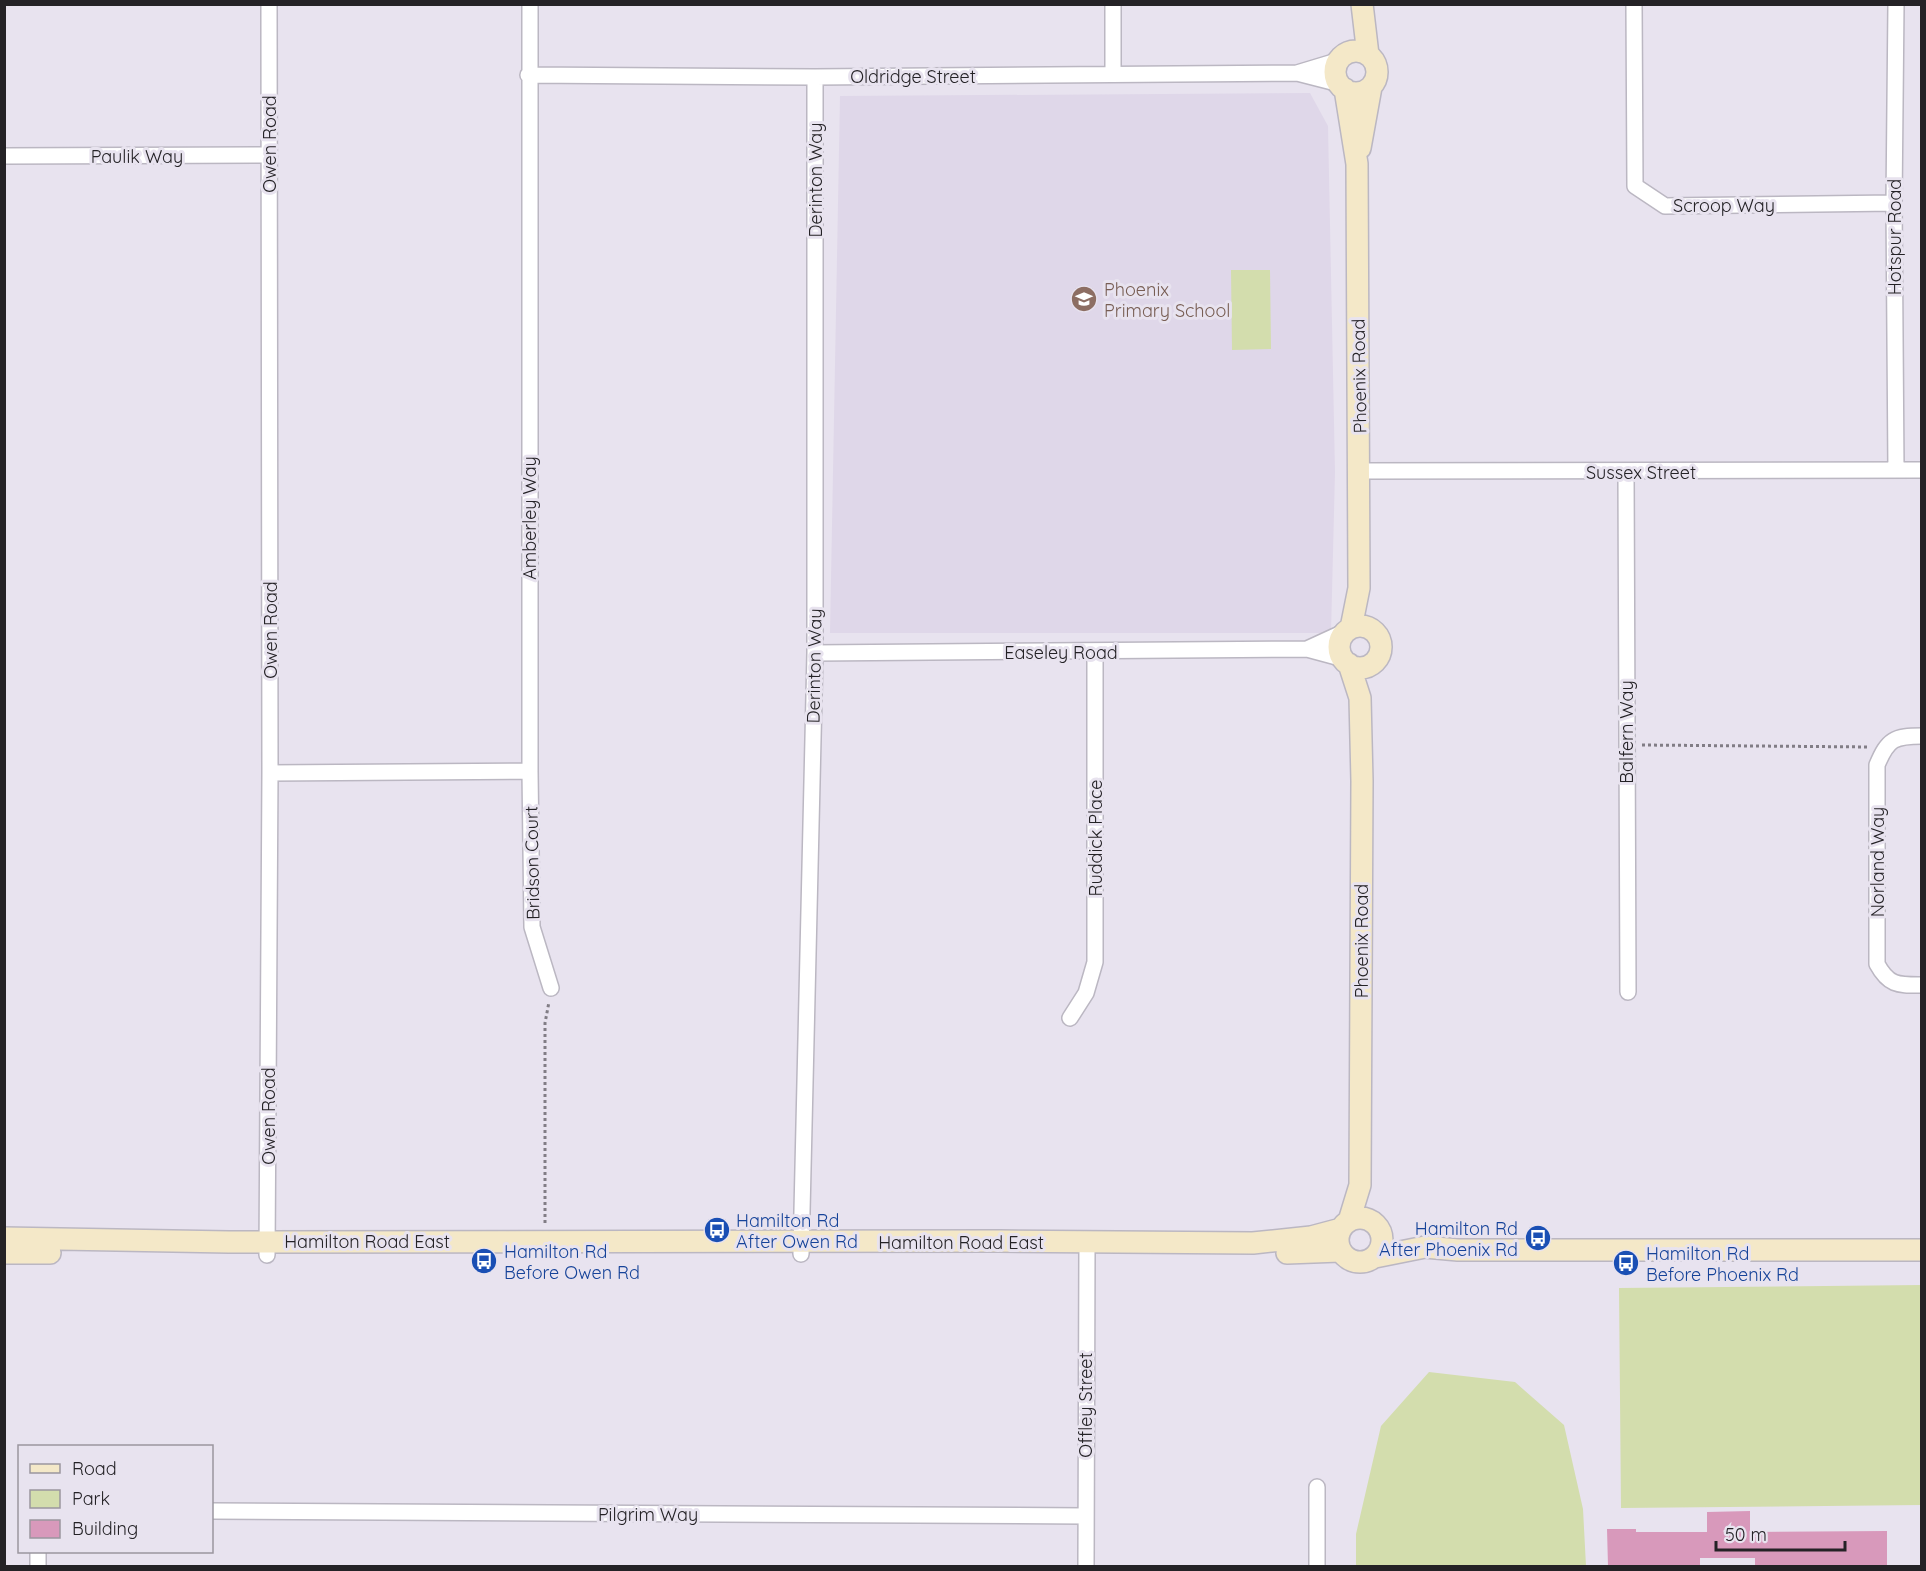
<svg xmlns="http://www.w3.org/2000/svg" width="1926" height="1571" viewBox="0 0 1926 1571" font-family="Quicksand,sans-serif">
<rect width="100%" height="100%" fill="#e8e3ef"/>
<path fill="#dfd7e9" d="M 1310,93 L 1328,126 L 1335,472 L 1331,633 L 830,633 L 840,96 Z"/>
<path fill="#d3ddad" d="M 1231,270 L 1270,270 L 1271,349 L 1232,350 Z
M 1921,1285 L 1921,1505 L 1621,1508 L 1619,1288 Z
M 1429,1372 L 1515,1382 L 1564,1425 L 1583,1509 L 1586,1566 L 1356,1566 L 1356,1534 L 1381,1426 Z"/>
<path fill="#d899bb" d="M 1750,1511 L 1750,1532 L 1887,1531 L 1887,1566 L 1755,1566 L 1755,1558 L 1700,1558 L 1700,1566 L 1608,1566 L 1607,1529 L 1636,1529 L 1636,1532 L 1707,1532 L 1707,1512 Z"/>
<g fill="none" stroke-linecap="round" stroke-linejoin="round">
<g stroke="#bbb7c2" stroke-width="18">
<path id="street" d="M 1113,4 L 1113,74
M 1634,4 L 1635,186 L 1665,206 L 1894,203
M 1297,73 L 1340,60
M 528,75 L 815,77 L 1297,73 L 1340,84
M 4,156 L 269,155
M 1896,470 L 1894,203 L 1896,4
M 1360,471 L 1922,470
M 1626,472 L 1628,992
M 1307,649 L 1344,632
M 815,653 L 1307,649 L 1344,659
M 1922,736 C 1894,736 1888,739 1877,765 L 1877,964 C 1889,986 1898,985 1922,985
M 530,771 L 532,927 L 551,988
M 270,773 L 530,771 L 530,4
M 1070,1018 L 1086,993 L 1095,962 L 1095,652
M 801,1254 L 815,653 L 815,77
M 267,1255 L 270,773 L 269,4
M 212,1511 L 1085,1516
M 38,1566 L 38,1552
M 1086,1566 L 1087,1243
M 1317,1566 L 1317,1487"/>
</g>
<g stroke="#bbb7c2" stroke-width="24">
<path id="secondary" d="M 1362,4 L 1368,55
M1335 72a21 21 0 1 1 42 0a21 21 0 1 1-42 0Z
M 1345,89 L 1357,164 L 1359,588 L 1351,628
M 1360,148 L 1371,87
M1339 647a21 21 0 1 1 42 0a21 21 0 1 1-42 0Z
M 1349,664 L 1360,698 L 1362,781 L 1360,1185 L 1349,1221
M1338 1240a22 22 0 1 1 44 0a22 22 0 1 1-44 0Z
M 4,1238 L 229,1242 L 999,1241 L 1253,1243 L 1311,1237 L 1341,1229
M 4,1253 L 50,1253
M 1287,1253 L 1340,1251
M 1375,1257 L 1425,1247 L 1458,1250 L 1922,1250"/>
</g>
<path stroke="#817d85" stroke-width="3" stroke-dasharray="3 3" stroke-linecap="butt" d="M 1642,745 L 1870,747
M 545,1223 L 545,1023 L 549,1002"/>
<use href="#street" stroke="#fff" stroke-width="15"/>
<use href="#secondary" stroke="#f4e8c8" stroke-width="21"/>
</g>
<defs>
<g id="school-disc" transform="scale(1.35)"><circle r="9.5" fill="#8d6e63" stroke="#e8e3ef"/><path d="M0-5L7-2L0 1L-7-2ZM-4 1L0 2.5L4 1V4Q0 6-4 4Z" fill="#fff"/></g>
<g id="bus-disc" transform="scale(1.35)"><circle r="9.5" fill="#1a4fb4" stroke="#e8e3ef"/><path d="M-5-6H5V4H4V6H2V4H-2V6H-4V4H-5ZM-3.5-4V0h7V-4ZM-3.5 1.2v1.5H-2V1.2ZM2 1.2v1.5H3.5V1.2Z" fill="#fff"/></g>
</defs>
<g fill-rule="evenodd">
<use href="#school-disc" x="1084" y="299"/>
<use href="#bus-disc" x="717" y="1230"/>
<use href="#bus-disc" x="1538" y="1238"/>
<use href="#bus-disc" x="484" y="1261"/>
<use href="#bus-disc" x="1626" y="1263"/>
</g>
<g text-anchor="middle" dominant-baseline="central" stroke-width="6" stroke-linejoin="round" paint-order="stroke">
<g font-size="18" fill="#242226" stroke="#e8e3ef">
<text x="913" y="76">Oldridge Street</text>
<text transform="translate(269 144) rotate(-90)">Owen Road</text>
<text x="137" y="156">Paulik Way</text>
<text transform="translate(815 180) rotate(-90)">Derinton Way</text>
<text x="1724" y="205">Scroop Way</text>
<text transform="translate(1894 237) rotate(-90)">Hotspur Road</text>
<text transform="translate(1359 376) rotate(-91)">Phoenix Road</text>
<text x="1641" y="472">Sussex Street</text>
<text transform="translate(529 518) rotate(-90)">Amberley Way</text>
<text transform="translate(270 630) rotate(-90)">Owen Road</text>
<text x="1061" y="652">Easeley Road</text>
<text transform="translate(814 666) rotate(-89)">Derinton Way</text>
<text transform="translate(1626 732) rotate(-90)">Balfern Way</text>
<text transform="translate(1095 838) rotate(-90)">Ruddick Place</text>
<text transform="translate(1877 862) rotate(-90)">Norland Way</text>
<text transform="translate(532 863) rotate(-91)">Bridson Court</text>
<text transform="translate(1361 941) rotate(-90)">Phoenix Road</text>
<text transform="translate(268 1116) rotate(-90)">Owen Road</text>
<text x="367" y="1241">Hamilton Road East</text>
<text x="961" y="1242">Hamilton Road East</text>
<text transform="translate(1085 1405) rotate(-90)">Offley Street</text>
<text x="648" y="1514">Pilgrim Way</text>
</g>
<g font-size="18" fill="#785e54" stroke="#e8e3ef" text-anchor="start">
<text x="1104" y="289">Phoenix<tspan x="1104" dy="21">Primary School</tspan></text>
</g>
<g font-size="18" fill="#164399" stroke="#e8e3ef" text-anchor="start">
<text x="736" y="1220">Hamilton Rd<tspan x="736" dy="21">After Owen Rd</tspan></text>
<text x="1518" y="1228" text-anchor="end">Hamilton Rd<tspan x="1518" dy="21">After Phoenix Rd</tspan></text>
<text x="504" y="1251">Hamilton Rd<tspan x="504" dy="21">Before Owen Rd</tspan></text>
<text x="1646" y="1253">Hamilton Rd<tspan x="1646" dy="21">Before Phoenix Rd</tspan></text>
</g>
</g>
<rect width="1926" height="1571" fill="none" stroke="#242226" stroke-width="12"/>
<rect x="18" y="1445" width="195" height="108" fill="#e8e3ef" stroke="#9a969f" stroke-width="1.5"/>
<rect x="30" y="1464" width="30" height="9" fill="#f4e8c8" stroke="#9a969f" stroke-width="1.5"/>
<text x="72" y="1475" font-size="18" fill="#242226">Road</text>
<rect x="30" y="1490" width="30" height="18" fill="#d3ddad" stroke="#9a969f" stroke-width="1.5"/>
<text x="72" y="1505" font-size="18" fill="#242226">Park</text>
<rect x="30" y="1520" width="30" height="18" fill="#d899bb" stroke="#9a969f" stroke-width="1.5"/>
<text x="72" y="1535" font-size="18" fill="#242226">Building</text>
<path d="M1716 1541v9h129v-9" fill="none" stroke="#242226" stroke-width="3"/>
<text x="1725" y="1541" font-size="18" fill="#242226" stroke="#e8e3ef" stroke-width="4.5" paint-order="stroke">50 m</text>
</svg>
